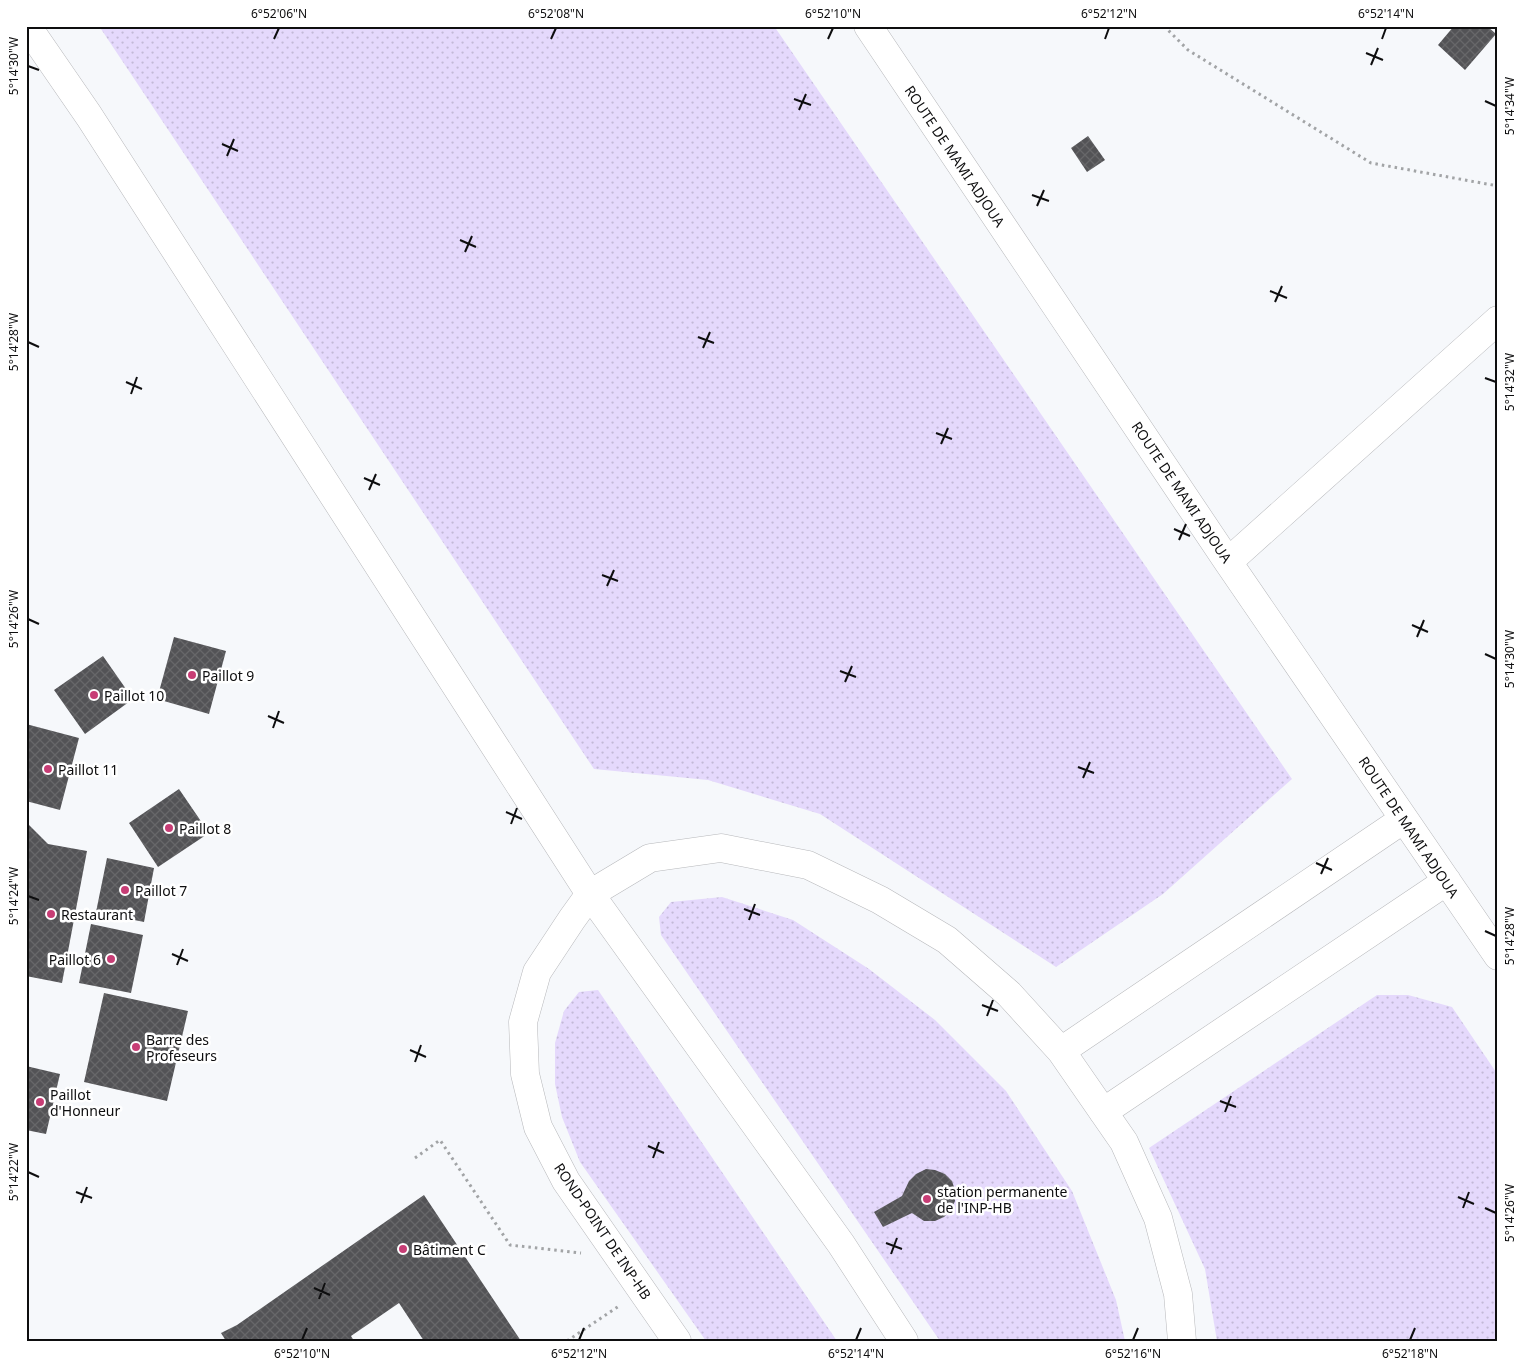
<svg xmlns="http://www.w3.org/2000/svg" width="1524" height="1367" viewBox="0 0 1524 1367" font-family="'Noto Sans',sans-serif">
<defs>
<pattern id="grass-dots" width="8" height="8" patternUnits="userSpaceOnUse" patternTransform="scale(1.25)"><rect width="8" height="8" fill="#e5d9fc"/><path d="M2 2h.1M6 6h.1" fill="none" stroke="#c3b9d7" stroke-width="1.8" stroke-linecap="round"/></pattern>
<pattern id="building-cross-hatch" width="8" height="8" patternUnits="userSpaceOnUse" patternTransform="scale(1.25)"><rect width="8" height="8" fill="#535356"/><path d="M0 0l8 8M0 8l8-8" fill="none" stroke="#676769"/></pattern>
</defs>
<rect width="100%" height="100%" fill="#f6f8fb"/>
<path fill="url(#grass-dots)" d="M 99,26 L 774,26 L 1292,779 L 1163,894 L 1056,967 L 820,814 L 708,780 L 594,769 Z
M 722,897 L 793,920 L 869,969 L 935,1020 L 1006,1091 L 1072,1191 L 1116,1300 L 1125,1341 L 940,1341 L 661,935 L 659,917 L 671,902 Z
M 598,990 L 837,1341 L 706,1341 L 580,1162 L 562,1117 L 555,1084 L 555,1043 L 564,1011 L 579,992 Z
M 1377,995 L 1408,995 L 1452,1007 L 1498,1075 L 1498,1341 L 1217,1341 L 1205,1269 L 1149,1148 Z"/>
<path fill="url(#building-cross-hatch)" d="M 1454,26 L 1487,26 L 1496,34 L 1465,70 L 1438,45 Z
M 1088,136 L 1105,160 L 1087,172 L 1071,148 Z
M 174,637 L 226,651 L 209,714 L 157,699 Z
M 103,656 L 133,699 L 85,734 L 54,690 Z
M 26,724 L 79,738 L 60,810 L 26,801 Z
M 179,789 L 209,833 L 158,867 L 129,823 Z
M 26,822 L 48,844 L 87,851 L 62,983 L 26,976 Z
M 107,858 L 154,868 L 144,922 L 96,912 Z
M 91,924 L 143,935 L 131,993 L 79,983 Z
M 104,993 L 188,1011 L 167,1101 L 84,1082 Z
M 26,1066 L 60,1074 L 46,1134 L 26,1130 Z
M 926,1169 L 935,1170 L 945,1174 L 952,1181 L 955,1190 L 955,1201 L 951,1210 L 944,1217 L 935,1221 L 924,1221 L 912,1213 L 883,1227 L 874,1212 L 902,1196 L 909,1181 L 916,1174 Z
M 424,1195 L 521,1341 L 424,1341 L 399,1303 L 351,1336 L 354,1341 L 226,1341 L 221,1333 L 237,1325 Z"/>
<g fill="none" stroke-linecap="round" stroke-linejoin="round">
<g stroke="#b7b8bb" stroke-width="29">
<path id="minor" d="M 27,26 L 89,116 L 590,894 L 841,1244 L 904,1341
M 868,26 L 1228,562 L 1498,956
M 1228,562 L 1498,320
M 1061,1051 L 1404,819
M 1103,1112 L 1447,881
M 677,1341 L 566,1181 L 538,1127 L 525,1074 L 523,1022 L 537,972 L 572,919 L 590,894 L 650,858 L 721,848 L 808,865 L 880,900 L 947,940 L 1009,994 L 1061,1051 L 1124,1142 L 1158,1218 L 1178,1294 L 1182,1341"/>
</g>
<path stroke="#a2a4a6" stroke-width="3" stroke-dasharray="2.5 4" stroke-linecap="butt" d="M 1164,26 L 1188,50 L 1371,163 L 1498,186
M 415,1158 L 440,1140 L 510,1245 L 581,1253
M 567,1341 L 619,1306"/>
<use href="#minor" stroke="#fff" stroke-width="28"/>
</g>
<path fill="none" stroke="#0e0e0f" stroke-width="2" d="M 274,39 L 279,28M 551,39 L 556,28M 828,39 L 833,28M 1105,39 L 1109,28M 1382,39 L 1386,28M 1366,53 L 1383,60M 1371,65 L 1378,48M 28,66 L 39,70M 794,99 L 811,105M 1485,101 L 1496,106M 799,110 L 806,94M 222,144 L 238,151M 227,156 L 234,139M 1032,195 L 1049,201M 1037,206 L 1044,190M 460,240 L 476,247M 465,252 L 472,236M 1270,291 L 1287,298M 1275,302 L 1282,286M 698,337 L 714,343M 28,342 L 39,347M 703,348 L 710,332M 1485,378 L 1496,382M 126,382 L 142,389M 131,394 L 137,377M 936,433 L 952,439M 941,444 L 948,428M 364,478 L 380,485M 369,490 L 376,474M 1174,529 L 1190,536M 1179,540 L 1186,524M 602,575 L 618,581M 607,586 L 614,570M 28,619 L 39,624M 1412,625 L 1428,632M 1417,637 L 1424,620M 1485,654 L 1496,659M 840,671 L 856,677M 845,682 L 852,666M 268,716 L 284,723M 273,728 L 279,711M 1078,767 L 1094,773M 1083,778 L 1090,762M 506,812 L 522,819M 511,824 L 517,808M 1316,863 L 1332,870M 1321,874 L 1328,858M 28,896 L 39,900M 744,909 L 760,915M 749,920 L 755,904M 1485,931 L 1496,936M 172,954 L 188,961M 177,965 L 183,949M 982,1005 L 998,1011M 987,1016 L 993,1000M 410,1050 L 426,1057M 415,1062 L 421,1045M 1220,1101 L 1236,1107M 1225,1112 L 1231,1096M 648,1146 L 664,1153M 653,1158 L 659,1142M 28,1172 L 39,1177M 76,1192 L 92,1198M 1458,1197 L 1474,1204M 81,1203 L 87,1187M 1463,1208 L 1469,1192M 1485,1208 L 1496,1213M 886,1243 L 902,1249M 891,1254 L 897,1238M 314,1288 L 330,1295M 319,1299 L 325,1283M 302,1340 L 307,1328M 579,1340 L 584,1328M 856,1340 L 861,1328M 1133,1340 L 1138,1328M 1410,1340 L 1415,1328"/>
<g fill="#c73d75" stroke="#fff" stroke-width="2">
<circle cx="192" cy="675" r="5"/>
<circle cx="94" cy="695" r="5"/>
<circle cx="48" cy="769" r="5"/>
<circle cx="169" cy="828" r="5"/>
<circle cx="125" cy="890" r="5"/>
<circle cx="51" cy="914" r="5"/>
<circle cx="111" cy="959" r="5"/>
<circle cx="136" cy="1047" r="5"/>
<circle cx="40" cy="1102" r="5"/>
<circle cx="927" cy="1199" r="5"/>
<circle cx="403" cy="1249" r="5"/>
</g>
<g text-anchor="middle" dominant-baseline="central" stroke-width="5" stroke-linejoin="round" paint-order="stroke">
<g font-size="14" fill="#0e0e0f" stroke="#fff">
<text transform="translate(955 156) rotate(56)">ROUTE DE MAMI ADJOUA</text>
<text transform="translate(1182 492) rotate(56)">ROUTE DE MAMI ADJOUA</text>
<text transform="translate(1409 827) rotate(56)">ROUTE DE MAMI ADJOUA</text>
<text transform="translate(603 1231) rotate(56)">ROND-POINT DE INP-HB</text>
</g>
<g font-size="14" fill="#0e0e0f" stroke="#fff" text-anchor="start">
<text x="202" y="675">Paillot 9</text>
<text x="104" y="695">Paillot 10</text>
<text x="58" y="769">Paillot 11</text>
<text x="179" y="828">Paillot 8</text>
<text x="135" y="890">Paillot 7</text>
<text x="61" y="914">Restaurant</text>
<text x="101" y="959" text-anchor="end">Paillot 6</text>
<text x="146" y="1039">Barre des<tspan x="146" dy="16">Profeseurs</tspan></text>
<text x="50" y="1094">Paillot<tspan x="50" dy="16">d'Honneur</tspan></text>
<text x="937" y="1191">station permanente<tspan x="937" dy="16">de l'INP-HB</tspan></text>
<text x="413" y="1249">Bâtiment C</text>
</g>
</g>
<rect width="1524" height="1367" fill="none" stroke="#ffffff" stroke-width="55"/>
<rect x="28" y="28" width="1468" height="1312" fill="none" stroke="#0e0e0f" stroke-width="2"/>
<g font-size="12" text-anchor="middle" fill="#0e0e0f">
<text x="279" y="18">6°52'06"N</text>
<text x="556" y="18">6°52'08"N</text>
<text x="833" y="18">6°52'10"N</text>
<text x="1109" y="18">6°52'12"N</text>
<text x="1386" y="18">6°52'14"N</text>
<text transform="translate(14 66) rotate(-90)" y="4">5°14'30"W</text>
<text transform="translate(1510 106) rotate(-90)" y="4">5°14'34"W</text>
<text transform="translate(14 342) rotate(-90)" y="4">5°14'28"W</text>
<text transform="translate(1510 382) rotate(-90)" y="4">5°14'32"W</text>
<text transform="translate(14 619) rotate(-90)" y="4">5°14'26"W</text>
<text transform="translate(1510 659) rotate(-90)" y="4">5°14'30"W</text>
<text transform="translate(14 896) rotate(-90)" y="4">5°14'24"W</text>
<text transform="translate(1510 936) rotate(-90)" y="4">5°14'28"W</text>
<text transform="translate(14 1172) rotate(-90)" y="4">5°14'22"W</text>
<text transform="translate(1510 1213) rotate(-90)" y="4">5°14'26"W</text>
<text x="302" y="1358">6°52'10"N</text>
<text x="579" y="1358">6°52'12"N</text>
<text x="856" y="1358">6°52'14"N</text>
<text x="1133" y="1358">6°52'16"N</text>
<text x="1410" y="1358">6°52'18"N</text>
</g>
</svg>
